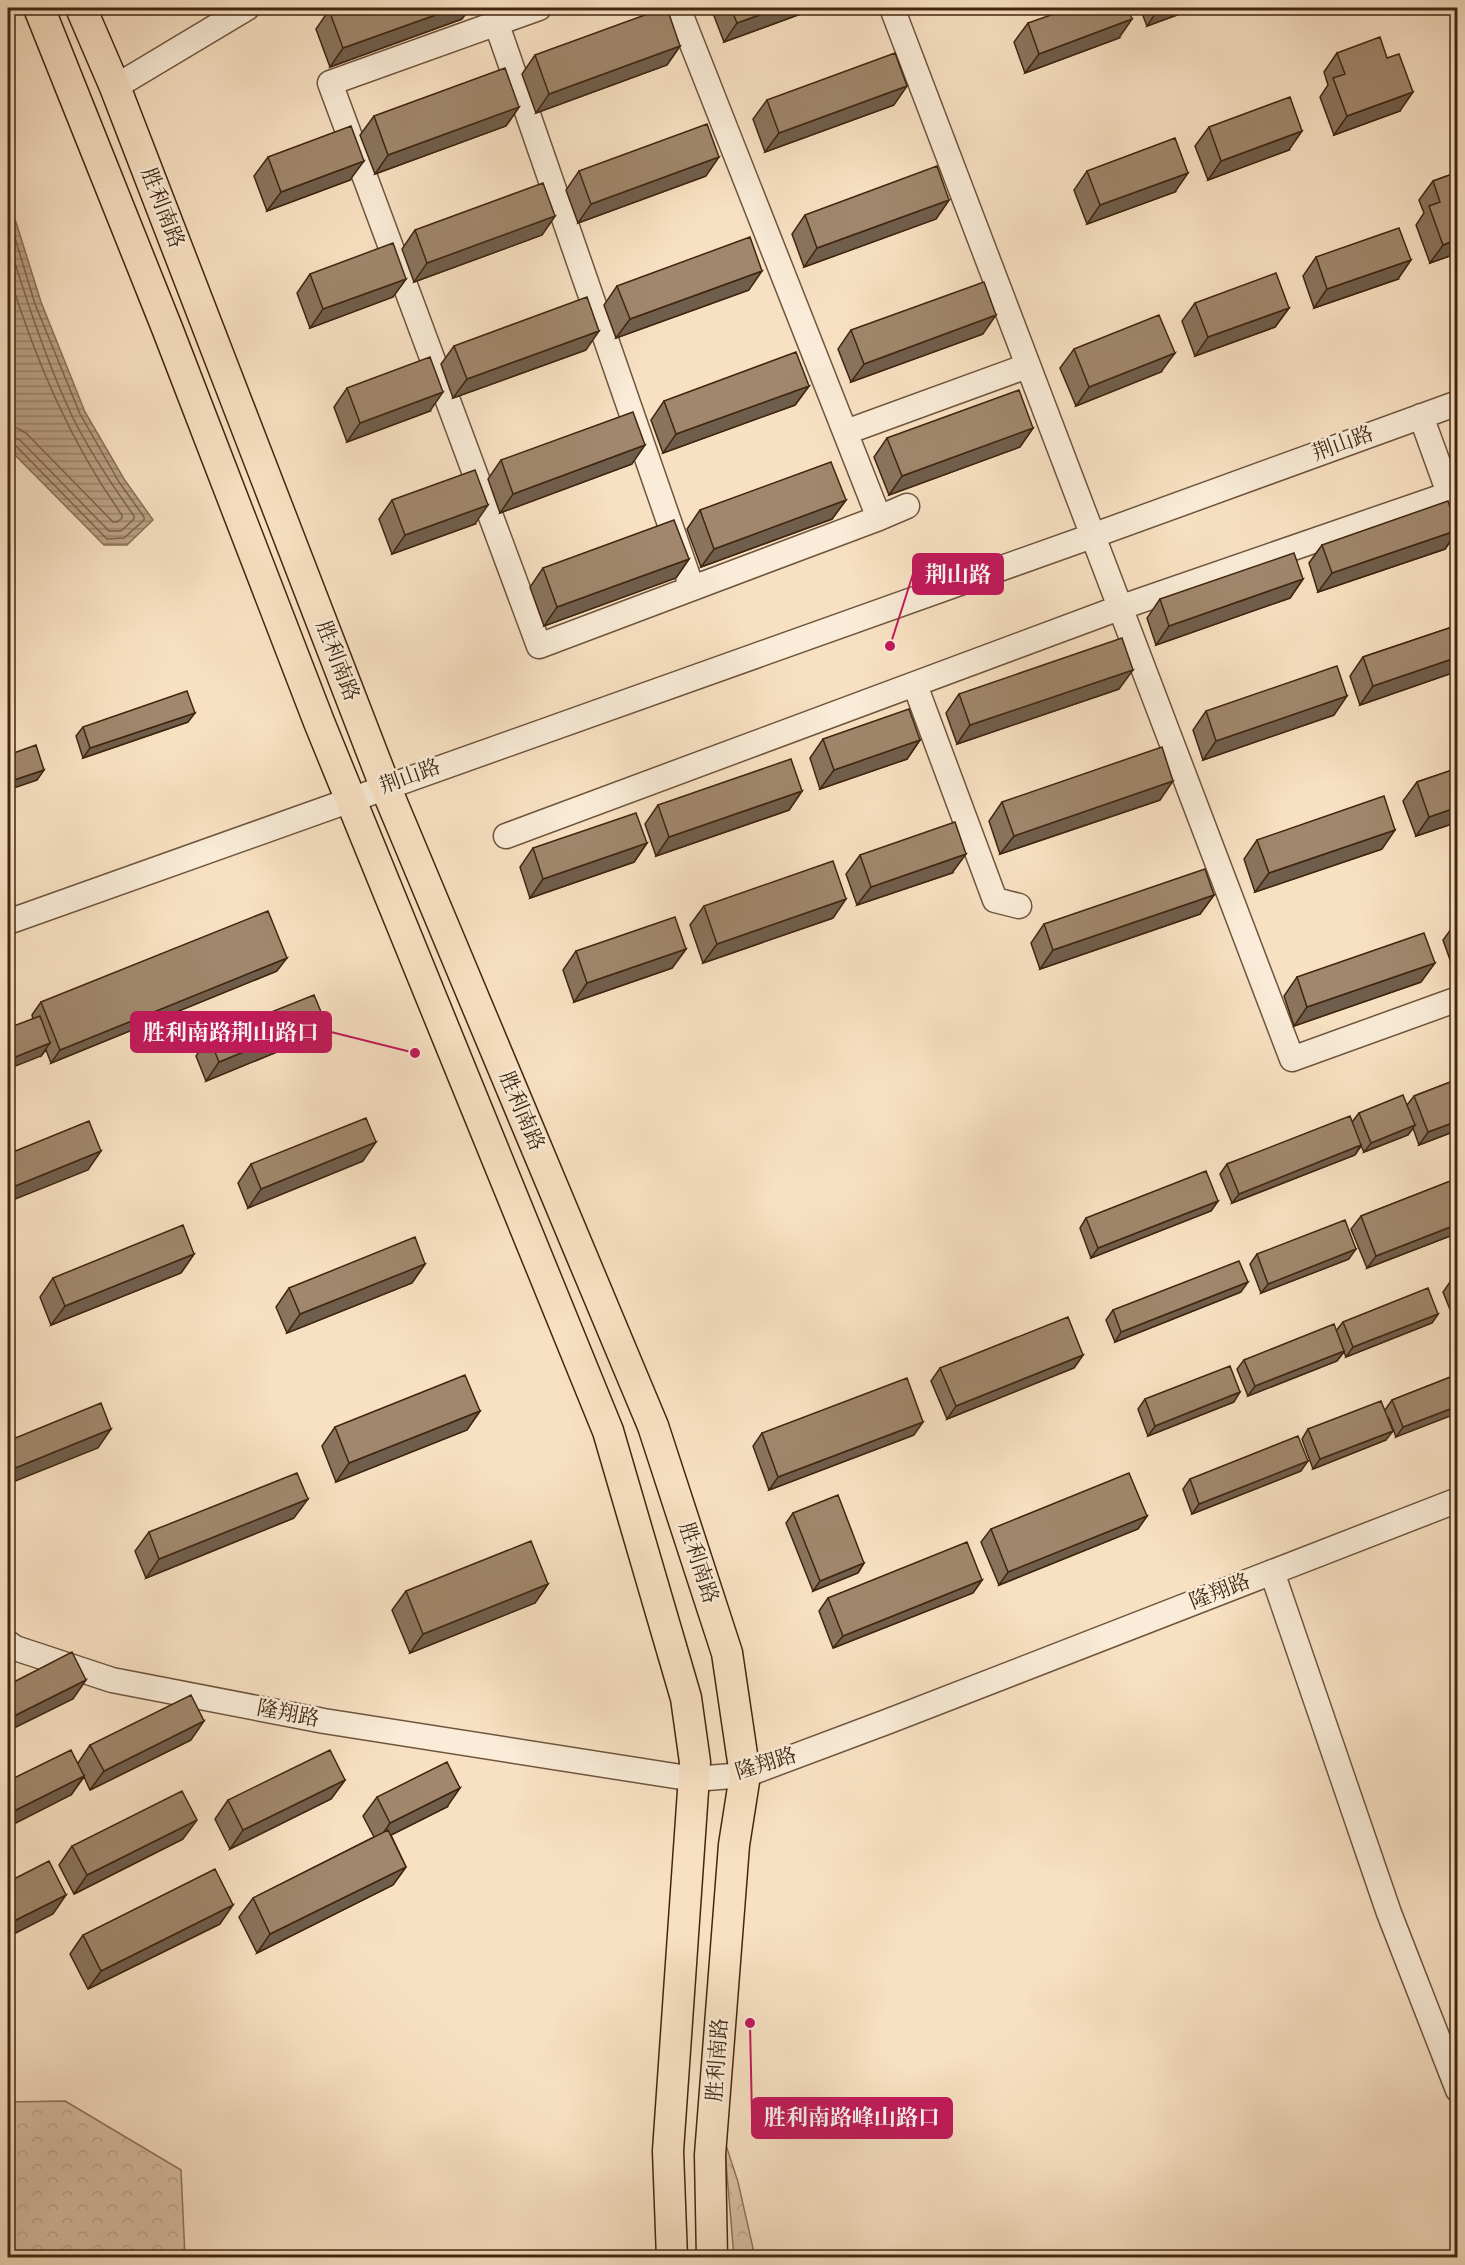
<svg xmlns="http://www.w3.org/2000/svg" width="1465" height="2265" viewBox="0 0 1465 2265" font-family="'Libre Bodoni','Noto Serif SC',serif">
<defs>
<pattern id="forest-crowns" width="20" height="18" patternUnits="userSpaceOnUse" patternTransform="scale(1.5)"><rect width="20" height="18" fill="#d9c1a5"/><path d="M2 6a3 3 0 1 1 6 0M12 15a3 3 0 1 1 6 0" fill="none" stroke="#bba68d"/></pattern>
<pattern id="water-rules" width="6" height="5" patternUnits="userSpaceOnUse" patternTransform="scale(1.5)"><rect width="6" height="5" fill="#baa186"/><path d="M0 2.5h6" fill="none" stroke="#99836c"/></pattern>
</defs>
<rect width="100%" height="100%" fill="#f8e1c3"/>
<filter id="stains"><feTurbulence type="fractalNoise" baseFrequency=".00333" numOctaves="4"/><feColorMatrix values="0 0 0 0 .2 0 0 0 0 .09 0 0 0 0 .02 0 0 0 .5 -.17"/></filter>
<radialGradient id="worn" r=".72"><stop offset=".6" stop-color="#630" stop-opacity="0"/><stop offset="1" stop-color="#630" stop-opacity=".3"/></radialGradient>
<path fill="url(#forest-crowns)" stroke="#8d745a" stroke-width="1.5" d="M 65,2101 L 181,2170 L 185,2257 L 8,2257 L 8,2102 Z
M 724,2139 L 738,2182 L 755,2257 L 734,2257 Z"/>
<path fill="url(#water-rules)" stroke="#8a7057" stroke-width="1.5" d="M 8,210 L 16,222 L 41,302 L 85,412 L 124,479 L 153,520 L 127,545 L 104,545 L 8,448 Z"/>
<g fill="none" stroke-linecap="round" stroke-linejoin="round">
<path stroke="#7e644b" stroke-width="1.5" d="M 8,221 L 11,225 L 35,304 L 80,414 L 119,482 L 144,517 L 144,520 L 124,538 L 107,539 L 15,445 L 8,443
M 8,240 C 26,300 46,361 73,418 C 90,452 112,485 134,516 L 134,519 L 121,531 L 109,531 L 20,440 L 8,435
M 8,271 C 34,357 69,441 122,515 L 122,518 L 117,522 L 113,522 L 26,433 L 17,428 L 8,426"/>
<g stroke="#6f553d" stroke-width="27">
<path id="minor" d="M 539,8 L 330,83 L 539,646 L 879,518 L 907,506
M 678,8 L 879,518
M 892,8 L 1292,1059 L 1458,999
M 496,22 L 692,588
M 115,87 L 247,8
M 1421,416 L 1458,518
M 846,432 L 1027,366
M 915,685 L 995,900 L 1019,906
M 506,836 L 1119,608 L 1458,491
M 8,922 L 1092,536 L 1458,403
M 1272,1572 L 1389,1913 L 1458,2090
M 8,1643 L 15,1648 L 112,1680 L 324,1721 L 694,1779 L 745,1775 L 889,1721 L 1458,1500"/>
</g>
<g stroke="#412610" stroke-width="33">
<path id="major" d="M 39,8 L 167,328 L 319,722 L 608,1431 L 686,1698 L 695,1762 L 668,2151 L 672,2258
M 81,8 L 115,87 L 385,786 L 653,1426 L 727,1653 L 745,1775 L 734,1845 L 710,2155 L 712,2258"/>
</g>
<use href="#minor" stroke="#faecd8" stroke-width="24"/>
<use href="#major" stroke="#f8e1c3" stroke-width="30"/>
</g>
<path fill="#8a745e" stroke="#412610" stroke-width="1.5" d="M 711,8 L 817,8 L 724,42 Z
M 1140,8 L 1196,8 L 1147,26 Z
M 329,10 L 462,19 L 330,67 L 316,29 Z
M 1028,23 L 1119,38 L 1025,73 L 1014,42 Z
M 680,46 L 667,65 L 536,113 L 522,74 L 535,55 Z
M 1337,53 L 1400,111 L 1334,135 L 1320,97 L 1328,85 L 1324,72 Z
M 767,100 L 894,105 L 765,152 L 753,119 Z
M 519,107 L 506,126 L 375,174 L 360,135 L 374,116 Z
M 1209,127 L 1289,150 L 1208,180 L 1195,146 Z
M 268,157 L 350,180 L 267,211 L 254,176 Z
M 579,171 L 706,176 L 578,223 L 566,190 Z
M 1087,171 L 1175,192 L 1087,224 L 1074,190 Z
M 1458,172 L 1458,253 L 1430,263 L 1416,225 L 1424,213 L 1419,200 L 1433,181 Z
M 949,200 L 936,219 L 804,267 L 792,234 L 805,215 Z
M 555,216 L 542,235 L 414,282 L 402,249 L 415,230 Z
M 1316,257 L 1398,279 L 1314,308 L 1303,276 Z
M 310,274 L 406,279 L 393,297 L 310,328 L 297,293 Z
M 617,286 L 749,290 L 616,338 L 604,305 Z
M 1195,303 L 1289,308 L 1275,327 L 1195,356 L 1182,321 Z
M 851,330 L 983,334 L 851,382 L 838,349 Z
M 454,346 L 586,350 L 453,398 L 441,364 Z
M 1074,349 L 1161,372 L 1076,406 L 1060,368 Z
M 809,386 L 795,405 L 663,453 L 651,420 L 664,401 Z
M 347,388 L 430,411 L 347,442 L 334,407 Z
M 1033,428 L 1020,447 L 889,495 L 874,457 L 887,438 Z
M 501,460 L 632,464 L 500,513 L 488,479 Z
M 392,500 L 475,524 L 392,554 L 379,519 Z
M 846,500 L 832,519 L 701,567 L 687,529 L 700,510 Z
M 1458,528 L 1458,530 L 1445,549 L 1318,592 L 1309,563 L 1322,545 Z
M 689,559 L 676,578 L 544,626 L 530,587 L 543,568 Z
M 1303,579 L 1290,598 L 1156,645 L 1147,618 L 1160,599 Z
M 1458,625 L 1458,671 L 1360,705 L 1350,676 L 1363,657 Z
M 1119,689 L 957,744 L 946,713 L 959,694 Z
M 1206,711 L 1334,715 L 1203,760 L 1193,730 Z
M 188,722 L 83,758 L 76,736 L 83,727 Z
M 823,739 L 920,740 L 907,759 L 820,789 L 810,758 Z
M 1458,768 L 1458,822 L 1416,836 L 1403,801 L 1417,782 Z
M 802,791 L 789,810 L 656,856 L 645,824 L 658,805 Z
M 1160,800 L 1000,854 L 989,821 L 1002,802 Z
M 1257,840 L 1382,849 L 1255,892 L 1244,859 Z
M 647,843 L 634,862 L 530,898 L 520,867 L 533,848 Z
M 860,855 L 952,873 L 857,905 L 846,874 Z
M 1214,895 L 1200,914 L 1040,969 L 1031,943 L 1044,924 Z
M 704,906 L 833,918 L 703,963 L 690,925 Z
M 1457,921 L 1458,921 L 1458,970 L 1454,971 L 1443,940 Z
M 686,949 L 672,968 L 574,1002 L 563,970 L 576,951 Z
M 277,971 L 51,1063 L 46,1050 L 41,1056 L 32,1015 L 41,1002 Z
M 1297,977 L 1421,982 L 1294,1026 L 1284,996 Z
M 324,1019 L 311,1038 L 206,1081 L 196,1056 L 209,1037 Z
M 1458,1079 L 1458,1130 L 1419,1145 L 1413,1128 L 1408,1135 L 1364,1152 L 1361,1146 L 1355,1155 L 1232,1203 L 1220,1174 L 1227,1164 L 1352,1122 L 1359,1113 L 1407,1105 L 1414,1096 Z
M 363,1161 L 248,1208 L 238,1183 L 251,1164 Z
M 1458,1178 L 1458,1233 L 1367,1268 L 1351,1229 L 1361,1216 Z
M 1218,1201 L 1211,1211 L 1091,1258 L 1080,1228 L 1086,1218 Z
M 194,1254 L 181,1273 L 51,1325 L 40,1297 L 53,1278 Z
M 1257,1254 L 1349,1259 L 1261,1293 L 1250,1264 Z
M 425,1264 L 412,1283 L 287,1333 L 276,1307 L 289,1288 Z
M 1458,1279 L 1458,1315 L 1453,1317 L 1443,1292 L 1450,1282 Z
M 1241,1292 L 1115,1342 L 1106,1320 L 1113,1310 Z
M 1438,1314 L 1432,1323 L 1346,1357 L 1344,1352 L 1337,1361 L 1248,1396 L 1237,1369 L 1244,1360 L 1336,1331 L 1343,1322 Z
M 1083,1355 L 1074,1368 L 947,1419 L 931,1381 L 940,1368 Z
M 1458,1374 L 1396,1437 L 1389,1419 L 1386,1440 L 1313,1469 L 1302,1439 L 1308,1429 L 1385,1410 L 1392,1400 Z
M 1145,1399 L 1234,1402 L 1148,1436 L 1138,1409 Z
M 480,1411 L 467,1430 L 336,1482 L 322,1446 L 335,1427 Z
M 762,1433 L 914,1435 L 769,1490 L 753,1446 Z
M 1301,1471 L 1192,1514 L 1183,1489 L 1190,1479 Z
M 793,1513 L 864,1563 L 858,1573 L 813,1591 L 786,1523 Z
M 1147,1516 L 1138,1529 L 999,1585 L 981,1542 L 991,1529 Z
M 294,1518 L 146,1578 L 135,1551 L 149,1532 Z
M 982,1580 L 973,1593 L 833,1648 L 819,1611 L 828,1598 Z
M 548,1584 L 535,1603 L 410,1653 L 392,1610 L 406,1591 Z
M 191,1740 L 90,1790 L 84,1777 L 71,1795 L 78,1763 L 90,1745 Z
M 345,1780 L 331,1799 L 230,1849 L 215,1819 L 228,1800 Z
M 377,1797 L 447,1807 L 391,1835 L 406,1867 L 393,1885 L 257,1953 L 239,1917 L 253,1898 L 374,1837 L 363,1816 Z
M 183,1839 L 74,1894 L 59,1865 L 72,1846 Z
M 220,1924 L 88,1989 L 70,1954 L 83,1935 Z"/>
<path fill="#705e4c" stroke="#412610" stroke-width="1.5" d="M 455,8 L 470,8 L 462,19 L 330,67 L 343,48 Z
M 779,8 L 817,8 L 724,42 L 737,23 Z
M 1159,8 L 1196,8 L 1147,26 Z
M 1132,19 L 1119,38 L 1025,73 L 1039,54 Z
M 680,46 L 667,65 L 536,113 L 549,94 Z
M 907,86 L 894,105 L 765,152 L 779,133 Z
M 1413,92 L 1400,111 L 1334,135 L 1347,116 Z
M 519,107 L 506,126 L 375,174 L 388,155 Z
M 1302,131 L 1289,150 L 1208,180 L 1221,161 Z
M 719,157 L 706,176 L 578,223 L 591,204 Z
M 364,161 L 350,180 L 267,211 L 281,192 Z
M 1188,173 L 1175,192 L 1087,224 L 1100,205 Z
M 949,200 L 936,219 L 804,267 L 817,248 Z
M 555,216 L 542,235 L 414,282 L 427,263 Z
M 1458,239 L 1458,253 L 1430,263 L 1443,245 Z
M 1411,260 L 1398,279 L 1314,308 L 1327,289 Z
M 762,271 L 749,290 L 616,338 L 630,319 Z
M 406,279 L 393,297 L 310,328 L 323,309 Z
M 1289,308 L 1275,327 L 1195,356 L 1208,337 Z
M 996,315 L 983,334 L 851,382 L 864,364 Z
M 599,331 L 586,350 L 453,398 L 467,379 Z
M 1175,353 L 1161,372 L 1076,406 L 1089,387 Z
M 809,386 L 795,405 L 663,453 L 676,434 Z
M 443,392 L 430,411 L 347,442 L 360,423 Z
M 1033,428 L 1020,447 L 889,495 L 902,476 Z
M 645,445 L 632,464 L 500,513 L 513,494 Z
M 846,500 L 832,519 L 701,567 L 714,549 Z
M 488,505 L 475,524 L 392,554 L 405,535 Z
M 1458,530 L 1445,549 L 1318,592 L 1332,573 Z
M 689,559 L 676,578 L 544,626 L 557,607 Z
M 1303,579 L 1290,598 L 1156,645 L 1169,626 Z
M 1458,657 L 1458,671 L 1360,705 L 1373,686 Z
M 1133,670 L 1119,689 L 957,744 L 970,725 Z
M 1347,696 L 1334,715 L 1203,760 L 1216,741 Z
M 195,713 L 188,722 L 83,758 L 90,748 Z
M 920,740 L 907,759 L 820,789 L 834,770 Z
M 44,770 L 37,780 L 8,790 L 8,782 Z
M 1173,781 L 1160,800 L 1000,854 L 1014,836 Z
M 802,791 L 789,810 L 656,856 L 669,837 Z
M 1458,807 L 1458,822 L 1416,836 L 1429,817 Z
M 1395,830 L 1382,849 L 1255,892 L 1269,873 Z
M 647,843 L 634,862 L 530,898 L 543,879 Z
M 966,854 L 952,873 L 857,905 L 871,887 Z
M 1214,895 L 1200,914 L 1040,969 L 1053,950 Z
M 846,899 L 833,918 L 703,963 L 717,944 Z
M 686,949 L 672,968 L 574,1002 L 587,983 Z
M 287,958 L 277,971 L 51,1063 L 60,1050 Z
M 1435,963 L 1421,982 L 1294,1026 L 1307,1007 Z
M 324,1019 L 311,1038 L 206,1081 L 219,1062 Z
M 50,1043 L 41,1056 L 8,1069 L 8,1060 Z
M 1458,1121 L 1458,1130 L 1419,1145 L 1428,1132 Z
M 1415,1125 L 1408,1135 L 1364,1152 L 1371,1143 Z
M 376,1142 L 363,1161 L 248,1208 L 261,1189 Z
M 1361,1145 L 1355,1155 L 1232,1203 L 1239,1194 Z
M 101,1151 L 88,1170 L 8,1202 L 8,1189 Z
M 1218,1201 L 1211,1211 L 1091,1258 L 1098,1248 Z
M 1458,1224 L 1458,1233 L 1367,1268 L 1376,1256 Z
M 1356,1249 L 1349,1259 L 1261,1293 L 1268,1284 Z
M 194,1254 L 181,1273 L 51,1325 L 65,1306 Z
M 425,1264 L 412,1283 L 287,1333 L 300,1314 Z
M 1248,1282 L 1241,1292 L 1115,1342 L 1121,1332 Z
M 1438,1314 L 1432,1323 L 1346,1357 L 1353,1347 Z
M 1344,1351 L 1337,1361 L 1248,1396 L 1255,1386 Z
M 1083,1355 L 1074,1368 L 947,1419 L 956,1406 Z
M 1240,1392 L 1234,1402 L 1148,1436 L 1155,1426 Z
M 1458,1406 L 1458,1413 L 1396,1437 L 1403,1427 Z
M 480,1411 L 467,1430 L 336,1482 L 349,1463 Z
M 923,1422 L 914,1435 L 769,1490 L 778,1477 Z
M 111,1429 L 98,1448 L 8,1484 L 8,1471 Z
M 1393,1431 L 1386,1440 L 1313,1469 L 1320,1459 Z
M 1308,1461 L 1301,1471 L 1192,1514 L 1199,1504 Z
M 308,1499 L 294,1518 L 146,1578 L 159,1559 Z
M 1147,1516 L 1138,1529 L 999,1585 L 1008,1572 Z
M 864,1563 L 858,1573 L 813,1591 L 820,1581 Z
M 982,1580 L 973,1593 L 833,1648 L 843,1636 Z
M 548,1584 L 535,1603 L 410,1653 L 423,1634 Z
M 86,1680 L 73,1699 L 8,1731 L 8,1719 Z
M 204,1721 L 191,1740 L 90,1790 L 104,1771 Z
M 84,1776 L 71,1795 L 8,1827 L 8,1814 Z
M 345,1780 L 331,1799 L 230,1849 L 243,1830 Z
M 460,1788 L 447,1807 L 377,1842 L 390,1823 Z
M 197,1820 L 183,1839 L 74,1894 L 87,1875 Z
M 406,1867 L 393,1885 L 257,1953 L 270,1934 Z
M 66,1895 L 53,1914 L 8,1937 L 8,1924 Z
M 233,1905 L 220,1924 L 88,1989 L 101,1971 Z"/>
<path fill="#a0876d" stroke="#412610" stroke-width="1.5" d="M 335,8 L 455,8 L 343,48 L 329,10 Z
M 664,8 L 667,8 L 680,46 L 549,94 L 535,55 Z
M 731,8 L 779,8 L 737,23 Z
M 1071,8 L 1128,8 L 1132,19 L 1039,54 L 1028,23 Z
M 1380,37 L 1387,58 L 1399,54 L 1413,92 L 1347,116 L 1333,78 L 1345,74 L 1337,53 Z
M 895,53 L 907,86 L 779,133 L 767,100 Z
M 505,68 L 519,107 L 388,155 L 374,116 Z
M 1290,97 L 1302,131 L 1221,161 L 1209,127 Z
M 707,124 L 719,157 L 591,204 L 579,171 Z
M 351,126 L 364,161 L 281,192 L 268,157 Z
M 1175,138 L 1188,173 L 1100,205 L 1087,171 Z
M 937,166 L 949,200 L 817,248 L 805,215 Z
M 1458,172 L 1458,239 L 1443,245 L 1429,206 L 1440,202 L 1433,181 Z
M 543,183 L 555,216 L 427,263 L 415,230 Z
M 1399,228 L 1411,260 L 1327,289 L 1316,257 Z
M 750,237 L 762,271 L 630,319 L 617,286 Z
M 393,243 L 406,279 L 323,309 L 310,274 Z
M 1276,273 L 1289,308 L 1208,337 L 1195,303 Z
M 984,282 L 996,315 L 864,364 L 851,330 Z
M 587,297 L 599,331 L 467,379 L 454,346 Z
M 1159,315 L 1175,353 L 1089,387 L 1074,349 Z
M 796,352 L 809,386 L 676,434 L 664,401 Z
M 430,357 L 443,392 L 360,423 L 347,388 Z
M 1019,390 L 1033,428 L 902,476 L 887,438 Z
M 633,412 L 645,445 L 513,494 L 501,460 Z
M 831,462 L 846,500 L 714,549 L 700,510 Z
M 475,470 L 488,505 L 405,535 L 392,500 Z
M 1448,501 L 1458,530 L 1332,573 L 1322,545 Z
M 674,520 L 689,559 L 557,607 L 543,568 Z
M 1294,553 L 1303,579 L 1169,626 L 1160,599 Z
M 1458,625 L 1458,657 L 1373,686 L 1363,657 Z
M 1122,638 L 1133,670 L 970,725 L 959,694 Z
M 1337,666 L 1347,696 L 1216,741 L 1206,711 Z
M 187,691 L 195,713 L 90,748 L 83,727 Z
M 909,709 L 920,740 L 834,770 L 823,739 Z
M 36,745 L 44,770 L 8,782 L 8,755 Z
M 1162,747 L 1173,781 L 1014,836 L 1002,802 Z
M 791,759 L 802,791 L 669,837 L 658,805 Z
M 1458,768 L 1458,807 L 1429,817 L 1417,782 Z
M 1384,796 L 1395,830 L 1269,873 L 1257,840 Z
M 636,813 L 647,843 L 543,879 L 533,848 Z
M 955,822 L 966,854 L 871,887 L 860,855 Z
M 833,861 L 846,899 L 717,944 L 704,906 Z
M 1205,869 L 1214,895 L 1053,950 L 1044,924 Z
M 268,911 L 287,958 L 60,1050 L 41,1002 Z
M 675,917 L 686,949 L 587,983 L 576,951 Z
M 1424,933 L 1435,963 L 1307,1007 L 1297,977 Z
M 314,995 L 324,1019 L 219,1062 L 209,1037 Z
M 40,1016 L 50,1043 L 8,1060 L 8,1028 Z
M 1458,1079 L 1458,1121 L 1428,1132 L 1414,1096 Z
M 1403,1095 L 1415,1125 L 1371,1143 L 1359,1113 Z
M 1350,1116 L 1361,1145 L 1239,1194 L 1227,1164 Z
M 366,1118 L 376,1142 L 261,1189 L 251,1164 Z
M 89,1121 L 101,1151 L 8,1189 L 8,1154 Z
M 1206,1171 L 1218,1201 L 1098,1248 L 1086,1218 Z
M 1458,1178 L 1458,1224 L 1376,1256 L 1361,1216 Z
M 1345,1220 L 1356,1249 L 1268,1284 L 1257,1254 Z
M 183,1225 L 194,1254 L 65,1306 L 53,1278 Z
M 415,1237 L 425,1264 L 300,1314 L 289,1288 Z
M 1239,1261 L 1248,1282 L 1121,1332 L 1113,1310 Z
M 1458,1279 L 1458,1301 L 1450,1282 Z
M 1428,1288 L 1438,1314 L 1353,1347 L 1343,1322 Z
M 1068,1317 L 1083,1355 L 956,1406 L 940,1368 Z
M 1334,1324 L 1344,1351 L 1255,1386 L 1244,1360 Z
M 1230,1366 L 1240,1392 L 1155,1426 L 1145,1399 Z
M 1458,1374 L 1458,1406 L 1403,1427 L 1392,1400 Z
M 465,1375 L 480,1411 L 349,1463 L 335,1427 Z
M 907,1378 L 923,1422 L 778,1477 L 762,1433 Z
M 1381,1401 L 1393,1431 L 1320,1459 L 1308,1429 Z
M 101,1403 L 111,1429 L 8,1471 L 8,1441 Z
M 1298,1436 L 1308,1461 L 1199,1504 L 1190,1479 Z
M 297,1473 L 308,1499 L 159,1559 L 149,1532 Z
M 1129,1473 L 1147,1516 L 1008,1572 L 991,1529 Z
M 838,1495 L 864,1563 L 820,1581 L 793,1513 Z
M 531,1541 L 548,1584 L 423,1634 L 406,1591 Z
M 967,1542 L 982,1580 L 843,1636 L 828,1598 Z
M 72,1652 L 86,1680 L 8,1719 L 8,1685 Z
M 191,1695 L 204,1721 L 104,1771 L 90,1745 Z
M 71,1750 L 84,1776 L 8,1814 L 8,1781 Z
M 330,1750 L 345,1780 L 243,1830 L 228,1800 Z
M 447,1762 L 460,1788 L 390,1823 L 377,1797 Z
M 182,1791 L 197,1820 L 87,1875 L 72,1846 Z
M 388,1830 L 406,1867 L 270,1934 L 253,1898 Z
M 49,1861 L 66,1895 L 8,1924 L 8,1882 Z
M 215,1869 L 233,1905 L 101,1971 L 83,1935 Z"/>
<g text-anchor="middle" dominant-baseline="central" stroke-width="5" stroke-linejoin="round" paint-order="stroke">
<g font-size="21" fill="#412610" stroke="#faecd8">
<text transform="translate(162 208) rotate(69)">胜利南路</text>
<text transform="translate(1343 444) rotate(-20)">荆山路</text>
<text transform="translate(337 661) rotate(69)">胜利南路</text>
<text transform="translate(410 777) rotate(-20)">荆山路</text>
<text transform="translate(521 1111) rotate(67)">胜利南路</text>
<text transform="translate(698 1563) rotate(72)">胜利南路</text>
<text transform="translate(1220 1592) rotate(-21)">隆翔路</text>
<text transform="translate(288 1714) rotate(11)">隆翔路</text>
<text transform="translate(766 1764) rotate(-17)">隆翔路</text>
<text transform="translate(718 2060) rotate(-86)">胜利南路</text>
</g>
</g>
<path fill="none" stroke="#c2185b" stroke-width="2" d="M890 646L913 574M415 1053L331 1032M750 2023L752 2118"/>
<g fill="#c2185b" stroke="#faecd8" stroke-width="2">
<circle cx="890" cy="646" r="6"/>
<circle cx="415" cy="1053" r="6"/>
<circle cx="750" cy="2023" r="6"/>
</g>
<g fill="#c2185b" stroke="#c2185b" stroke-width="2">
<rect x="913" y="554" width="90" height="40" rx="6"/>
<rect x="131" y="1012" width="200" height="40" rx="6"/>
<rect x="752" y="2098" width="200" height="40" rx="6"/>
</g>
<g font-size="22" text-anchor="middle" font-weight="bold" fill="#fff">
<text x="958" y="582">荆山路</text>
<text x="231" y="1040">胜利南路荆山路口</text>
<text x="852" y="2125">胜利南路峰山路口</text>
</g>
<rect width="1465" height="2265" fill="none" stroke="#f8e1c3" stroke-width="30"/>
<rect x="9" y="9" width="1447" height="2247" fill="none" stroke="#412610" stroke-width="3"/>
<rect x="15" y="15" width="1435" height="2235" fill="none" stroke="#412610" stroke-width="1.5"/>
<rect width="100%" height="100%" filter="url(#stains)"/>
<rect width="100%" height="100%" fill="url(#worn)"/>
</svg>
